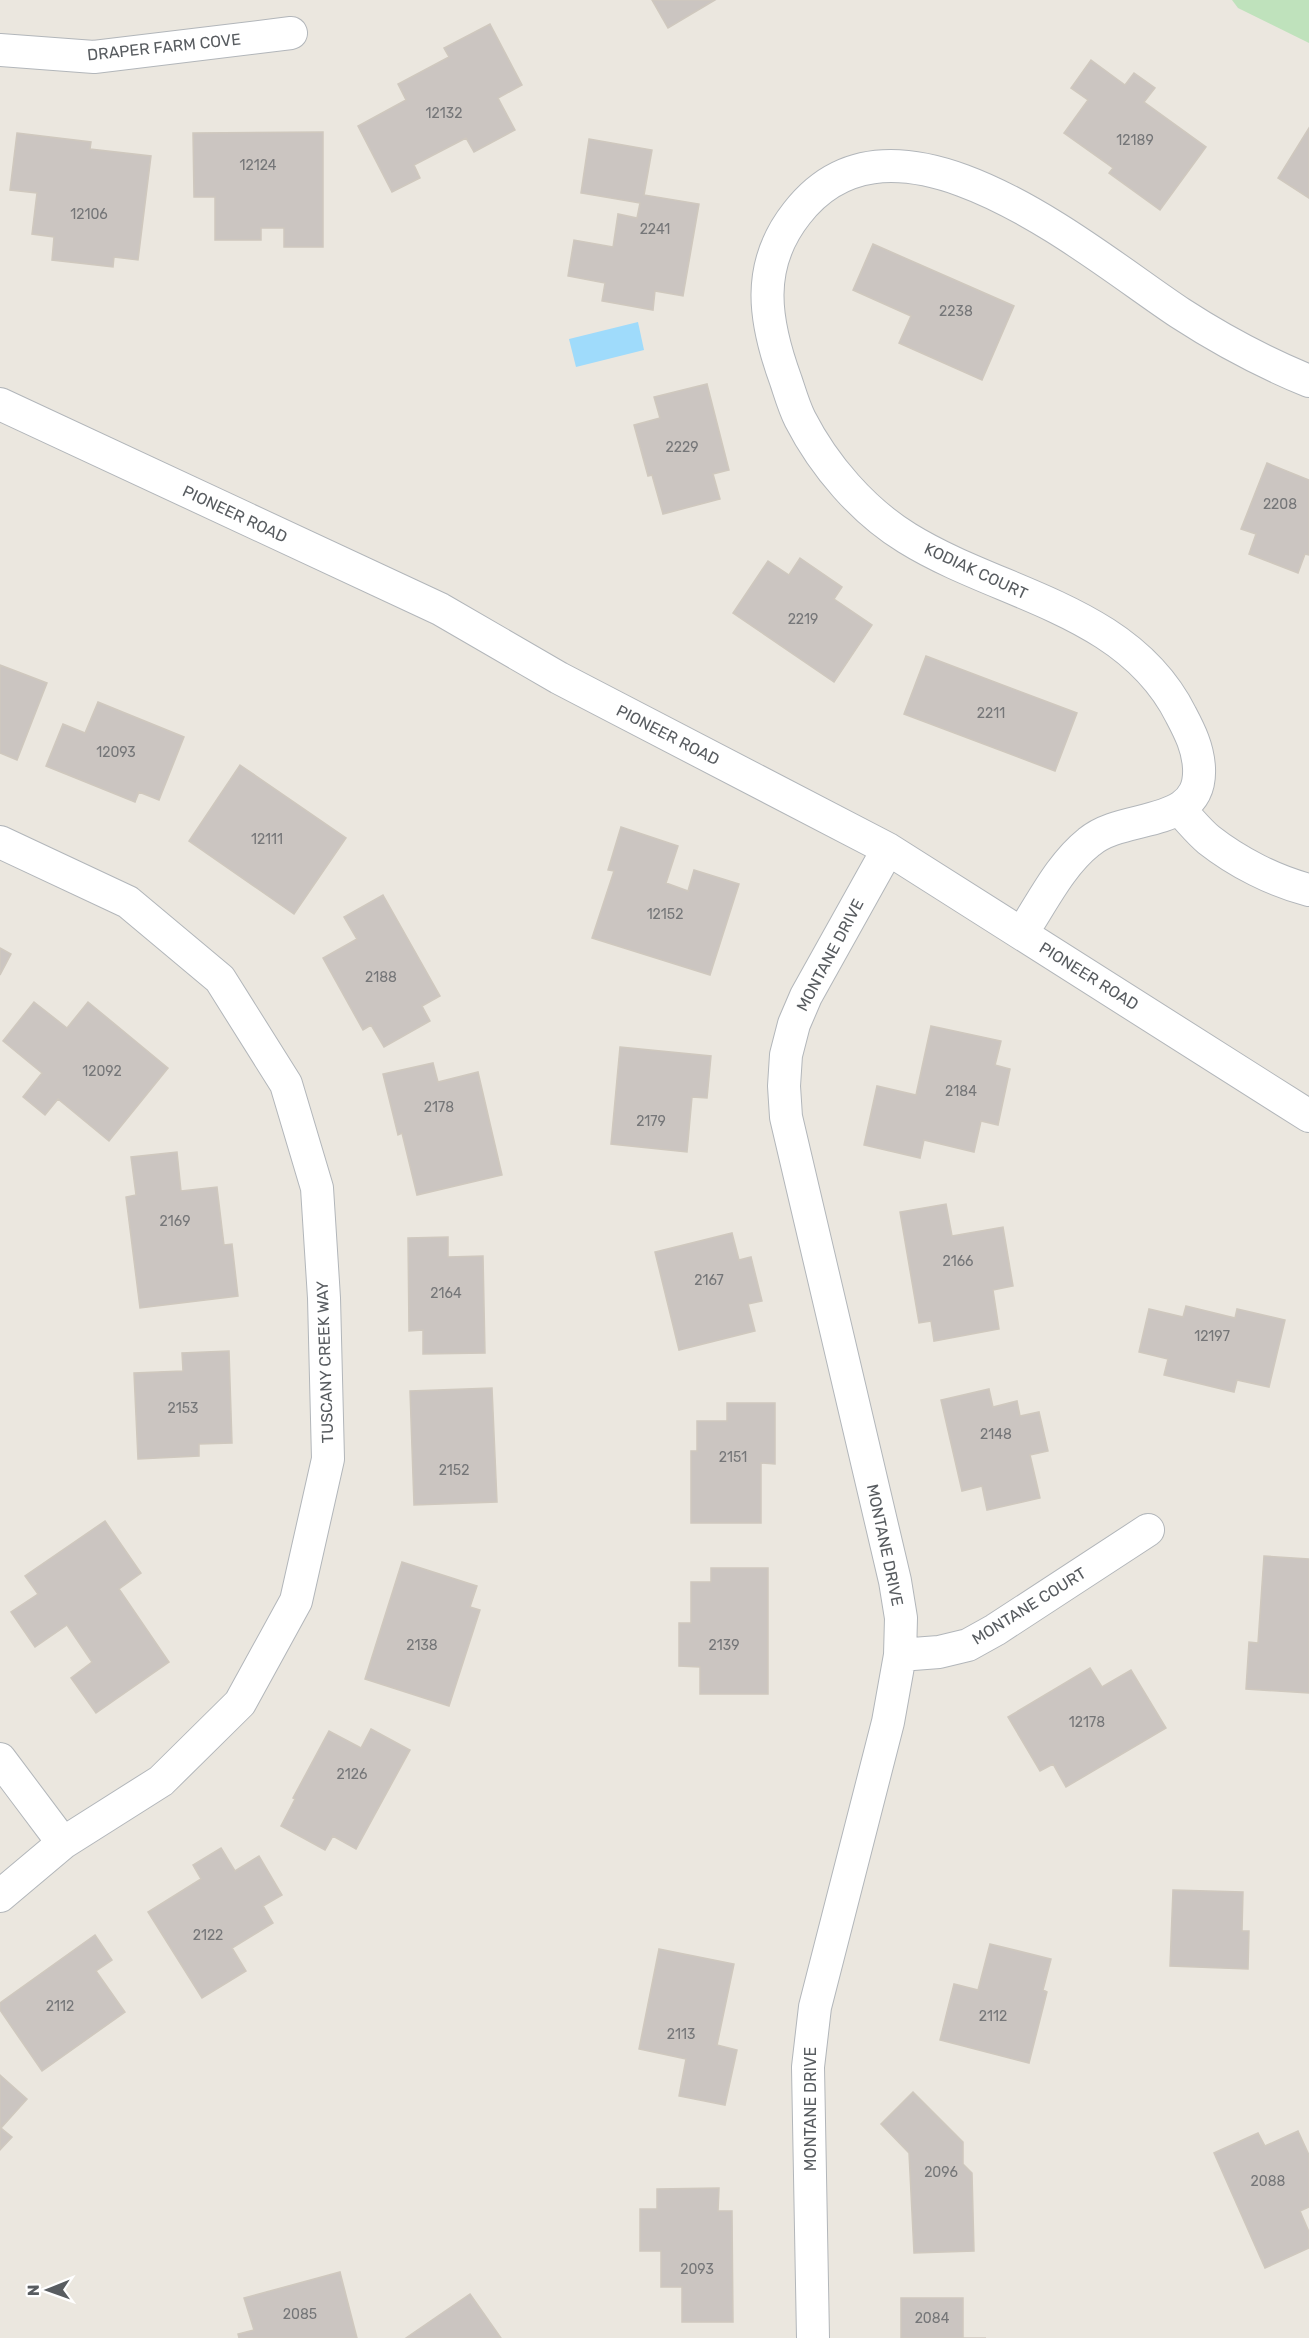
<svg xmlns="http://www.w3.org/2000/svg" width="1309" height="2338" viewBox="0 0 1309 2338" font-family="Rubik,sans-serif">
<rect width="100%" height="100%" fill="#ebe7df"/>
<path fill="#bfe2bc" d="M 1232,0 L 1309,0 L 1309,43 L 1238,8 Z"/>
<path fill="#9fdbfb" d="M 638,322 L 644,350 L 576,367 L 569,339 Z"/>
<path fill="#cbc5c1" stroke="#cfc8be" stroke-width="1.5" d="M 652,0 L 715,0 L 668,28 Z
M 490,24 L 522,85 L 498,98 L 515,130 L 474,152 L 466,138 L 414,165 L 420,178 L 392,192 L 358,126 L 406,100 L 398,84 L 449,57 L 444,48 Z
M 1091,60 L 1125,85 L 1134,73 L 1155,88 L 1144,102 L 1206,147 L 1160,210 L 1109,173 L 1113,168 L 1064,133 L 1088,100 L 1071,88 Z
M 1309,128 L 1309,198 L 1278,178 Z
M 323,132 L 323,247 L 284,247 L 284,228 L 261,228 L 261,240 L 215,240 L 215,197 L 194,197 L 193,133 Z
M 17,133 L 91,142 L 90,149 L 151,156 L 138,260 L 114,257 L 113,267 L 52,260 L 54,237 L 32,234 L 37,193 L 10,190 Z
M 589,139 L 652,150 L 644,195 L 699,204 L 683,296 L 655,291 L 653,310 L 602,301 L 605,283 L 568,276 L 574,240 L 613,247 L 618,214 L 637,218 L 640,203 L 581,193 Z
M 873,244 L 1014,306 L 982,380 L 899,343 L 911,316 L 853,290 Z
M 707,384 L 729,470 L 713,474 L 720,499 L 663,514 L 652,475 L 648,476 L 634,425 L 660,418 L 654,397 Z
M 1267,463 L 1309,480 L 1309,555 L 1305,554 L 1298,573 L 1249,554 L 1256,534 L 1241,529 Z
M 800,558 L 842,587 L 834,599 L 872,625 L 834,682 L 733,613 L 768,561 L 789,575 Z
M 926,656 L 1077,713 L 1055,771 L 904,714 Z
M 0,665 L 47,683 L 17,760 L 0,753 Z
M 98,702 L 184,737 L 159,800 L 139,792 L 135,802 L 46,766 L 63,724 L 85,733 Z
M 240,765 L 346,838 L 294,914 L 189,841 Z
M 621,827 L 678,846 L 666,883 L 688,891 L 694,870 L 739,884 L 710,975 L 592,938 L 614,871 L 608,870 Z
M 383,895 L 440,996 L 422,1006 L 430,1021 L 384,1047 L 371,1025 L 363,1030 L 323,958 L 357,939 L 344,917 Z
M 0,948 L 11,954 L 0,975 Z
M 34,1002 L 67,1028 L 88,1002 L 168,1068 L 109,1141 L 58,1099 L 45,1115 L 23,1097 L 42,1073 L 3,1041 Z
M 931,1026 L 1001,1041 L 995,1065 L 1010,1069 L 998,1125 L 981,1121 L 974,1152 L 924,1140 L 920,1158 L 864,1145 L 877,1086 L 916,1095 Z
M 620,1047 L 711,1056 L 707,1098 L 692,1097 L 687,1152 L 611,1144 Z
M 433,1063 L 438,1082 L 478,1072 L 502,1175 L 417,1195 L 402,1133 L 398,1135 L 383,1074 Z
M 177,1152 L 181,1191 L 217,1187 L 224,1245 L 232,1244 L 238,1296 L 140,1308 L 126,1197 L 136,1195 L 131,1157 Z
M 946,1204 L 952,1236 L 1003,1227 L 1013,1286 L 993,1290 L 999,1329 L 934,1341 L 931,1321 L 919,1323 L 900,1212 Z
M 732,1233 L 739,1260 L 751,1257 L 762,1301 L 748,1304 L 755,1331 L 679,1350 L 655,1252 Z
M 448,1237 L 448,1257 L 483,1256 L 485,1353 L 423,1354 L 423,1330 L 409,1331 L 408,1238 Z
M 1186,1306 L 1235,1318 L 1237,1309 L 1285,1320 L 1269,1387 L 1237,1380 L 1234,1392 L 1164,1375 L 1168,1359 L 1139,1352 L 1149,1309 L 1183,1317 Z
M 229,1351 L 232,1443 L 199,1444 L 199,1456 L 138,1459 L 134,1373 L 183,1371 L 182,1353 Z
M 492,1388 L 497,1502 L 414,1505 L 410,1391 Z
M 989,1389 L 993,1407 L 1017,1401 L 1020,1416 L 1039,1412 L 1048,1451 L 1030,1455 L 1040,1498 L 987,1510 L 982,1486 L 962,1491 L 941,1400 Z
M 727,1403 L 775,1403 L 775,1464 L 761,1463 L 761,1523 L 691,1523 L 691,1451 L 697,1451 L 697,1421 L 727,1421 Z
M 105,1521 L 141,1573 L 119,1589 L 169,1662 L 96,1713 L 71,1678 L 92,1662 L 67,1625 L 35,1647 L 11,1612 L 38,1594 L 25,1576 Z
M 1264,1556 L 1309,1559 L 1309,1693 L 1246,1689 L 1249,1642 L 1258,1643 Z
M 402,1562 L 477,1586 L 470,1607 L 480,1610 L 449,1706 L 365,1679 Z
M 711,1568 L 768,1568 L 768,1694 L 700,1694 L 700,1667 L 679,1666 L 679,1623 L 691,1623 L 691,1582 L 711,1582 Z
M 1090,1668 L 1102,1687 L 1131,1670 L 1166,1728 L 1066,1787 L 1053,1764 L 1040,1771 L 1008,1717 Z
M 371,1729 L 410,1750 L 356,1849 L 333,1836 L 325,1850 L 281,1826 L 295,1799 L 293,1798 L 329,1731 L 361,1748 Z
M 221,1848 L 235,1871 L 259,1856 L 282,1895 L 263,1906 L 273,1923 L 232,1948 L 246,1971 L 202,1998 L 148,1912 L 201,1879 L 193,1865 Z
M 1173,1890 L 1243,1892 L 1242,1931 L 1249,1931 L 1248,1969 L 1170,1966 Z
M 95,1935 L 112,1960 L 96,1971 L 125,2012 L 42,2071 L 0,2010 L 0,2003 Z
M 990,1944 L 1051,1959 L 1043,1990 L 1047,1992 L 1029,2063 L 940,2040 L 954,1984 L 978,1990 Z
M 659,1949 L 734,1964 L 717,2045 L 737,2050 L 725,2105 L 679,2096 L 686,2059 L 639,2049 Z
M 0,2075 L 27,2099 L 1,2128 L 12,2137 L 0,2150 Z
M 913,2092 L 963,2142 L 963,2164 L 972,2173 L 974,2251 L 914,2253 L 909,2153 L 881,2124 Z
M 1298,2131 L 1309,2155 L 1309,2207 L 1300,2211 L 1309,2232 L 1309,2248 L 1265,2268 L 1214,2153 L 1258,2133 L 1265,2146 Z
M 719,2188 L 718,2211 L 732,2211 L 733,2322 L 682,2322 L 682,2287 L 661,2287 L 661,2251 L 640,2251 L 640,2209 L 657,2209 L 657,2189 Z
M 340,2272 L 357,2338 L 239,2338 L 238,2334 L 254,2330 L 244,2298 Z
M 470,2294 L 501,2338 L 406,2338 Z
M 901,2298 L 963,2298 L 963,2338 L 986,2338 L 901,2338 Z"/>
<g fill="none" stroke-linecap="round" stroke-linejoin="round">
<g stroke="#b2b6ba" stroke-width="34">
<path id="minor" d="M 0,50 L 94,57 L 291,33
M 0,404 L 440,609 L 559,678 L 888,849 L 1309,1116
M 1179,809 C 1189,819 1198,831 1209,840 C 1237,862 1274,881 1309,890
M 0,842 L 128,902 L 220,979 L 286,1084 L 317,1188 L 324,1298 L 328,1459 L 296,1601 L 240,1703 L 161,1781 L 63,1843 L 0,1896
M 1022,933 C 1042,903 1060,865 1089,842 C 1124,812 1202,830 1199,768 C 1198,748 1190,732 1181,715 C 1128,609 999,595 907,538 C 863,511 824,466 800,419 C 794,407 790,393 786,381 C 764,321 755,266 797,213 C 896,85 1089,253 1180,313 C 1220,339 1265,363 1309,381
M 900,1655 L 939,1652 L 968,1645 L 995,1630 L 1148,1530
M 0,1759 L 63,1843
M 813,2338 L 808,2067 L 815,2007 L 888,1722 L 900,1655 L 901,1618 L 895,1581 L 786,1117 L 784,1086 L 786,1055 L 794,1024 L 806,996 L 888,849"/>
</g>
<use href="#minor" stroke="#fff" stroke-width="32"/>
</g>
<g text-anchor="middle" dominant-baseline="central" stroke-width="5" stroke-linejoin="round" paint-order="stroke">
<g font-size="14" fill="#757678">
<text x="444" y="113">12132</text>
<text x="1135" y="140">12189</text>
<text x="258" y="165">12124</text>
<text x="89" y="214">12106</text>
<text x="655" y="229">2241</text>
<text x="956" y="311">2238</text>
<text x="682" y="447">2229</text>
<text x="1280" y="504">2208</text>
<text x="803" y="619">2219</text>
<text x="991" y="713">2211</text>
<text x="116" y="752">12093</text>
<text x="267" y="839">12111</text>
<text x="665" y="914">12152</text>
<text x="381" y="977">2188</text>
<text x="102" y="1071">12092</text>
<text x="961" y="1091">2184</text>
<text x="439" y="1107">2178</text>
<text x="651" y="1121">2179</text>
<text x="175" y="1221">2169</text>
<text x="958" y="1261">2166</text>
<text x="709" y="1280">2167</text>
<text x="446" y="1293">2164</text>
<text x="1212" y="1336">12197</text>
<text x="183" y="1408">2153</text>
<text x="996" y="1434">2148</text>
<text x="733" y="1457">2151</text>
<text x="454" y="1470">2152</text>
<text x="422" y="1645">2138</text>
<text x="724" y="1645">2139</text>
<text x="1087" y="1722">12178</text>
<text x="352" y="1774">2126</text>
<text x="208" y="1935">2122</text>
<text x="60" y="2006">2112</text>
<text x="993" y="2016">2112</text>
<text x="681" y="2034">2113</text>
<text x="941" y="2172">2096</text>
<text x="1268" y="2181">2088</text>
<text x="697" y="2269">2093</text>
<text x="300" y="2314">2085</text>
<text x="932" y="2318">2084</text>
</g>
<g font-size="16" fill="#585c60" stroke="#fff">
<text transform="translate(164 47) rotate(-6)">DRAPER FARM COVE</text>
<text transform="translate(235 514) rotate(25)">PIONEER ROAD</text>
<text transform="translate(976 571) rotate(25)">KODIAK COURT</text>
<text transform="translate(668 735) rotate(27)">PIONEER ROAD</text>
<text transform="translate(830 955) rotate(-62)">MONTANE DRIVE</text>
<text transform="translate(1089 976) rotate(32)">PIONEER ROAD</text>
<text transform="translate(325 1362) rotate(-92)">TUSCANY CREEK WAY</text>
<text transform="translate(885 1545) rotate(78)">MONTANE DRIVE</text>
<text transform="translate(1029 1606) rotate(-32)">MONTANE COURT</text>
<text transform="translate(810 2109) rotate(-90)">MONTANE DRIVE</text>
</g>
</g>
<g transform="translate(48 2290) rotate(269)" stroke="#ffffff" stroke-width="4.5" paint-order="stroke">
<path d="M0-4.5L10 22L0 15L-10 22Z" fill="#585c60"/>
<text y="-9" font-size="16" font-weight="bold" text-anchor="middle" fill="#585c60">N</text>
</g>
</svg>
